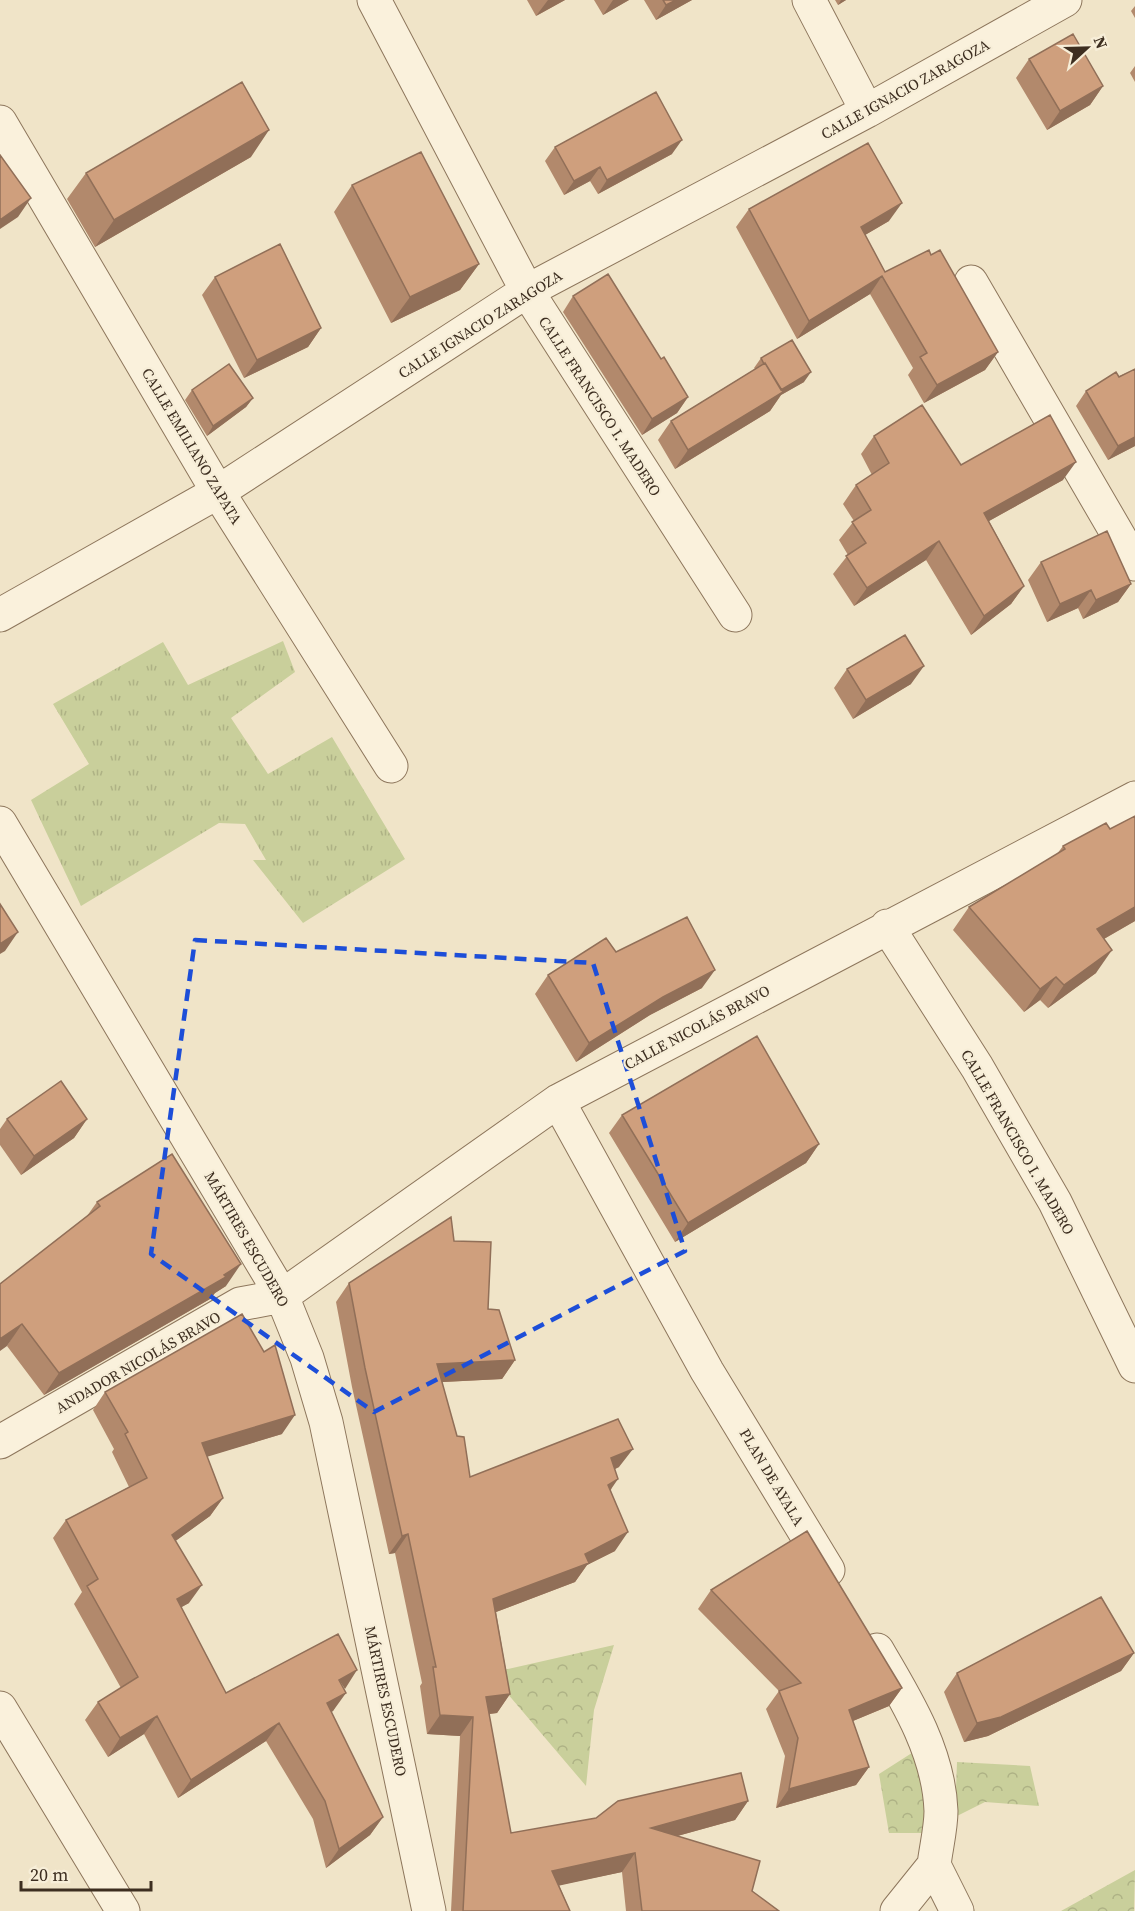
<svg xmlns="http://www.w3.org/2000/svg" width="1135" height="1911" viewBox="0 0 1135 1911" font-family="'Source Serif 4',serif">
<defs>
<pattern id="grass-tufts" width="24" height="20" patternUnits="userSpaceOnUse" patternTransform="scale(1.5)"><rect width="24" height="20" fill="#c9cf9b"/><path d="M3 7l-1-3M5 7V3M7 7l1-3M15 17l-1-3M17 17v-4M19 17l1-3" fill="none" stroke="#aeb285"/></pattern>
<pattern id="forest-crowns" width="20" height="18" patternUnits="userSpaceOnUse" patternTransform="scale(1.5)"><rect width="20" height="18" fill="#c9cf9b"/><path d="M2 6a3 3 0 1 1 6 0M12 15a3 3 0 1 1 6 0" fill="none" stroke="#aeb285"/></pattern>
</defs>
<rect width="100%" height="100%" fill="#f0e4c8"/>
<path fill="url(#grass-tufts)" d="M 283,641 L 295,672 L 231,718 L 268,774 L 332,737 L 405,859 L 303,923 L 253,860 L 266,860 L 245,824 L 219,823 L 81,906 L 31,800 L 89,764 L 53,704 L 163,642 L 188,685 Z"/>
<path fill="url(#forest-crowns)" d="M 614,1645 L 594,1710 L 586,1786 L 490,1673 Z
M 915,1751 L 938,1833 L 889,1833 L 879,1774 Z
M 957,1762 L 1030,1766 L 1039,1806 L 985,1802 L 955,1817 Z
M 1135,1870 L 1134,1911 L 1061,1911 Z"/>
<g fill="none" stroke-linecap="round" stroke-linejoin="round">
<g stroke="#8d765c" stroke-width="35">
<path id="minor" d="M 374,0 L 527,291 L 735,615
M 809,0 L 867,111
M 0,122 L 218,492 L 391,766
M 971,282 L 1135,564
M 0,615 L 218,492 L 527,291 L 867,111 L 1065,0
M 0,823 L 282,1296 L 307,1358 L 326,1422 L 429,1911
M 887,926 L 977,1067 L 1055,1202 L 1135,1366
M 558,1101 L 707,1371 L 828,1570
M 0,1442 L 240,1304 L 282,1296 L 558,1101 L 1135,798
M 877,1650 C 906,1699 939,1752 941,1811 C 941,1828 936,1848 934,1865
M 0,1708 L 123,1911
M 934,1865 L 957,1911
M 897,1911 L 934,1865"/>
</g>
<use href="#minor" stroke="#faf1dc" stroke-width="33"/>
</g>
<path fill="#b2896c" d="M 527,0 L 565,0 L 536,16 Z
M 594,0 L 629,0 L 603,15 Z
M 644,0 L 692,0 L 656,20 Z
M 835,0 L 846,0 L 838,5 Z
M 1135,6 L 1135,18 L 1131,11 Z
M 1029,59 L 1103,86 L 1090,105 L 1047,130 L 1016,78 Z
M 1135,66 L 1135,82 L 1130,73 Z
M 555,147 L 672,154 L 598,194 L 590,181 L 564,195 L 545,161 Z
M 251,157 L 95,247 L 67,199 L 86,173 Z
M 352,185 L 479,264 L 460,290 L 391,323 L 334,212 Z
M 749,209 L 889,221 L 865,235 L 885,272 L 998,352 L 985,370 L 924,403 L 908,375 L 913,368 L 870,294 L 797,339 L 736,227 Z
M 215,277 L 321,328 L 308,347 L 244,378 L 202,295 Z
M 573,296 L 661,359 L 688,397 L 677,413 L 642,435 L 563,312 Z
M 761,358 L 804,382 L 781,395 L 770,411 L 675,469 L 658,440 L 671,421 L 755,369 L 754,368 Z
M 1135,369 L 1135,446 L 1108,460 L 1076,406 L 1086,391 Z
M 192,390 L 253,398 L 246,407 L 207,436 L 185,400 Z
M 874,436 L 961,465 L 1063,480 L 989,521 L 1024,586 L 1011,604 L 971,635 L 926,560 L 854,606 L 833,574 L 848,555 L 839,540 L 854,521 L 843,504 L 856,485 L 872,475 L 861,454 Z
M 1041,562 L 1131,584 L 1118,602 L 1083,619 L 1078,608 L 1047,622 L 1028,580 Z
M 847,669 L 911,684 L 853,719 L 834,688 Z
M 1135,816 L 1135,921 L 1104,939 L 1096,973 L 1048,1008 L 1040,1000 L 1024,1012 L 953,930 L 969,907 L 1057,854 L 1063,846 L 1110,829 Z
M 616,952 L 702,988 L 650,1015 L 576,1062 L 535,994 L 548,975 Z
M 622,1115 L 819,1144 L 806,1163 L 675,1242 L 609,1133 Z
M 7,1119 L 87,1119 L 74,1138 L 21,1175 L 0,1145 L 0,1129 Z
M 97,1202 L 226,1286 L 215,1293 L 210,1299 L 44,1395 L 7,1346 L 87,1216 Z
M 454,1241 L 515,1360 L 502,1379 L 442,1382 L 457,1436 L 470,1477 L 619,1467 L 615,1469 L 611,1490 L 615,1551 L 587,1565 L 575,1582 L 496,1612 L 510,1694 L 497,1713 L 489,1714 L 511,1833 L 748,1801 L 735,1820 L 677,1836 L 779,1911 L 626,1911 L 622,1872 L 559,1885 L 570,1911 L 451,1911 L 460,1736 L 427,1734 L 420,1686 L 422,1683 L 395,1553 L 389,1554 L 352,1387 L 336,1302 L 349,1283 Z
M 105,1392 L 282,1434 L 207,1456 L 223,1498 L 210,1516 L 175,1541 L 189,1603 L 181,1607 L 226,1693 L 344,1689 L 333,1711 L 331,1712 L 383,1817 L 370,1835 L 326,1868 L 313,1819 L 266,1741 L 178,1798 L 144,1734 L 108,1757 L 85,1720 L 98,1702 L 121,1688 L 74,1604 L 82,1592 L 53,1538 L 66,1520 L 129,1487 L 112,1452 L 114,1449 L 93,1410 Z
M 711,1590 L 902,1688 L 889,1706 L 853,1721 L 869,1767 L 856,1785 L 776,1808 L 785,1756 L 766,1709 L 779,1691 L 698,1609 Z
M 1134,1653 L 1121,1671 L 988,1736 L 964,1742 L 944,1692 L 957,1673 Z"/>
<path fill="#916f58" d="M 548,0 L 565,0 L 536,16 Z
M 613,0 L 629,0 L 603,15 Z
M 676,0 L 692,0 L 656,20 L 666,5 Z
M 841,0 L 846,0 L 838,5 Z
M 1103,86 L 1090,105 L 1047,130 L 1060,111 Z
M 269,130 L 251,157 L 95,247 L 114,220 Z
M 682,140 L 672,154 L 598,194 L 607,180 Z
M 600,167 L 590,181 L 564,195 L 574,181 Z
M 31,198 L 18,217 L 0,229 L 0,220 Z
M 902,203 L 889,221 L 848,245 L 861,227 Z
M 479,264 L 460,290 L 391,323 L 410,297 Z
M 882,276 L 870,294 L 797,339 L 809,321 Z
M 321,328 L 308,347 L 244,378 L 257,360 Z
M 998,352 L 985,370 L 924,403 L 937,385 Z
M 811,372 L 804,382 L 781,395 L 770,411 L 675,469 L 688,450 L 779,391 Z
M 688,397 L 677,413 L 642,435 L 652,419 Z
M 253,398 L 246,407 L 207,436 L 213,426 Z
M 1135,437 L 1135,446 L 1108,460 L 1118,446 Z
M 1076,462 L 1063,480 L 971,531 L 984,513 Z
M 939,541 L 926,560 L 854,606 L 867,588 Z
M 1131,584 L 1118,602 L 1083,619 L 1096,600 Z
M 1024,586 L 1011,604 L 971,635 L 984,616 Z
M 1091,590 L 1078,608 L 1047,622 L 1060,604 Z
M 924,666 L 911,684 L 853,719 L 866,700 Z
M 1135,907 L 1135,921 L 1081,952 L 1097,929 Z
M 18,932 L 5,951 L 0,954 L 0,944 Z
M 1112,950 L 1096,973 L 1048,1008 L 1064,985 Z
M 715,970 L 702,988 L 650,1015 L 576,1062 L 589,1043 L 663,997 Z
M 1056,977 L 1040,1000 L 1024,1012 L 1040,989 Z
M 87,1119 L 74,1138 L 21,1175 L 34,1156 Z
M 819,1144 L 806,1163 L 675,1242 L 688,1223 Z
M 241,1264 L 226,1286 L 215,1293 L 210,1299 L 44,1395 L 59,1373 Z
M 22,1324 L 7,1346 L 0,1351 L 0,1339 Z
M 515,1360 L 502,1379 L 424,1383 L 437,1364 Z
M 295,1415 L 282,1434 L 190,1462 L 202,1443 Z
M 633,1449 L 619,1467 L 598,1477 L 611,1458 Z
M 618,1479 L 605,1498 L 608,1485 Z
M 223,1498 L 210,1516 L 159,1553 L 172,1535 Z
M 628,1532 L 615,1551 L 587,1565 L 575,1582 L 480,1618 L 493,1599 L 585,1554 Z
M 408,1534 L 395,1553 L 389,1554 L 402,1536 Z
M 202,1585 L 189,1603 L 164,1617 L 177,1599 Z
M 1134,1653 L 1121,1671 L 988,1736 L 964,1742 L 977,1723 Z
M 357,1670 L 345,1689 L 339,1680 Z
M 902,1688 L 889,1706 L 836,1728 L 849,1710 Z
M 346,1693 L 333,1711 L 314,1722 L 327,1703 Z
M 510,1694 L 497,1713 L 473,1716 L 486,1697 Z
M 440,1715 L 473,1717 L 460,1736 L 427,1734 Z
M 157,1716 L 144,1734 L 108,1757 L 120,1738 Z
M 279,1723 L 266,1741 L 178,1798 L 191,1780 Z
M 869,1767 L 856,1785 L 776,1808 L 789,1789 Z
M 748,1801 L 735,1820 L 638,1847 L 651,1828 Z
M 383,1817 L 370,1835 L 326,1868 L 339,1849 Z
M 635,1853 L 622,1872 L 539,1890 L 552,1871 Z"/>
<path fill="#cf9f7d" stroke="#916f58" stroke-width="1.5" d="M 663,0 L 676,0 L 666,5 Z
M 1073,34 L 1103,86 L 1060,111 L 1029,59 Z
M 242,82 L 269,130 L 114,220 L 86,173 Z
M 656,92 L 682,140 L 607,180 L 600,167 L 574,181 L 555,147 Z
M 868,143 L 902,203 L 861,227 L 885,272 L 929,250 L 931,255 L 940,250 L 998,352 L 937,385 L 920,357 L 927,353 L 882,276 L 809,321 L 749,209 Z
M 421,152 L 479,264 L 410,297 L 352,185 Z
M 0,155 L 31,198 L 0,220 Z
M 280,244 L 321,328 L 257,360 L 215,277 Z
M 608,274 L 661,359 L 664,357 L 688,397 L 652,419 L 573,296 Z
M 792,340 L 811,372 L 781,390 L 765,363 L 764,364 L 761,358 Z
M 765,363 L 783,392 L 688,450 L 671,421 Z
M 229,364 L 253,398 L 213,426 L 192,390 Z
M 1135,369 L 1135,437 L 1118,446 L 1086,391 L 1116,372 L 1119,377 Z
M 922,405 L 961,465 L 1050,415 L 1076,462 L 984,513 L 1024,586 L 984,616 L 939,541 L 867,588 L 846,556 L 866,543 L 852,522 L 871,510 L 856,485 L 889,463 L 874,436 Z
M 1107,531 L 1131,584 L 1096,600 L 1091,590 L 1060,604 L 1041,562 Z
M 905,635 L 924,666 L 866,700 L 847,669 Z
M 1135,816 L 1135,907 L 1097,929 L 1112,950 L 1064,985 L 1056,977 L 1040,989 L 969,907 L 1065,849 L 1063,846 L 1106,823 L 1110,829 Z
M 0,904 L 18,932 L 0,944 Z
M 687,917 L 715,970 L 663,997 L 589,1043 L 548,975 L 606,938 L 616,952 Z
M 757,1036 L 819,1144 L 688,1223 L 622,1115 Z
M 61,1081 L 87,1119 L 34,1156 L 7,1119 Z
M 172,1154 L 241,1264 L 224,1275 L 226,1277 L 59,1373 L 22,1324 L 0,1339 L 0,1284 L 100,1206 L 97,1202 Z
M 451,1217 L 454,1241 L 491,1242 L 488,1309 L 499,1310 L 515,1360 L 437,1364 L 457,1436 L 464,1437 L 470,1477 L 618,1419 L 633,1449 L 611,1458 L 618,1479 L 608,1485 L 628,1532 L 585,1554 L 589,1563 L 493,1599 L 510,1694 L 486,1697 L 511,1833 L 596,1818 L 618,1801 L 741,1773 L 748,1801 L 651,1828 L 760,1861 L 752,1891 L 779,1911 L 642,1911 L 635,1853 L 552,1871 L 570,1911 L 463,1911 L 473,1717 L 440,1715 L 433,1667 L 436,1667 L 408,1534 L 402,1536 L 365,1368 L 349,1283 Z
M 242,1314 L 264,1352 L 275,1345 L 295,1415 L 202,1443 L 223,1498 L 172,1535 L 202,1585 L 177,1599 L 226,1693 L 338,1634 L 357,1670 L 339,1680 L 346,1693 L 327,1703 L 383,1817 L 339,1849 L 325,1801 L 279,1723 L 191,1780 L 157,1716 L 120,1738 L 98,1702 L 138,1677 L 87,1586 L 98,1579 L 66,1520 L 147,1478 L 125,1434 L 128,1432 L 105,1392 Z
M 807,1531 L 902,1688 L 849,1710 L 869,1767 L 789,1789 L 798,1738 L 779,1691 L 801,1683 L 711,1590 Z
M 1101,1597 L 1134,1653 L 1001,1717 L 977,1723 L 957,1673 Z"/>
<path fill="none" stroke="#1d4ed8" stroke-width="4.5" stroke-dasharray="12 8" stroke-linejoin="round" d="M 195,940 L 593,963 L 685,1251 L 374,1412 L 151,1254 Z"/>
<g text-anchor="middle" dominant-baseline="central" stroke-width="4.5" stroke-linejoin="round" paint-order="stroke">
<g font-size="15" fill="#3d2e20" stroke="#f7eed8">
<text transform="translate(905 89) rotate(-29)">CALLE IGNACIO ZARAGOZA</text>
<text transform="translate(480 324) rotate(-32)">CALLE IGNACIO ZARAGOZA</text>
<text transform="translate(600 406) rotate(57)">CALLE FRANCISCO I. MADERO</text>
<text transform="translate(192 446) rotate(59)">CALLE EMILIANO ZAPATA</text>
<text transform="translate(697 1027) rotate(-28)">CALLE NICOLÁS BRAVO</text>
<text transform="translate(1018 1142) rotate(60)">CALLE FRANCISCO I. MADERO</text>
<text transform="translate(247 1239) rotate(60)">MÁRTIRES ESCUDERO</text>
<text transform="translate(138 1362) rotate(-30)">ANDADOR NICOLÁS BRAVO</text>
<text transform="translate(772 1477) rotate(59)">PLAN DE AYALA</text>
<text transform="translate(386 1701) rotate(78)">MÁRTIRES ESCUDERO</text>
</g>
</g>
<g transform="translate(1087 48) rotate(68)" stroke="#f7eed8" stroke-width="4.5" paint-order="stroke">
<path d="M0-4.5L10 22L0 15L-10 22Z" fill="#3d2e20"/>
<text y="-9" font-size="16" font-weight="bold" text-anchor="middle" fill="#3d2e20">N</text>
</g>
<path d="M21 1881v9h130v-9" fill="none" stroke="#3d2e20" stroke-width="3"/>
<text x="30" y="1881" font-size="18" fill="#3d2e20" stroke="#f7eed8" stroke-width="4.5" paint-order="stroke">20 m</text>
</svg>
